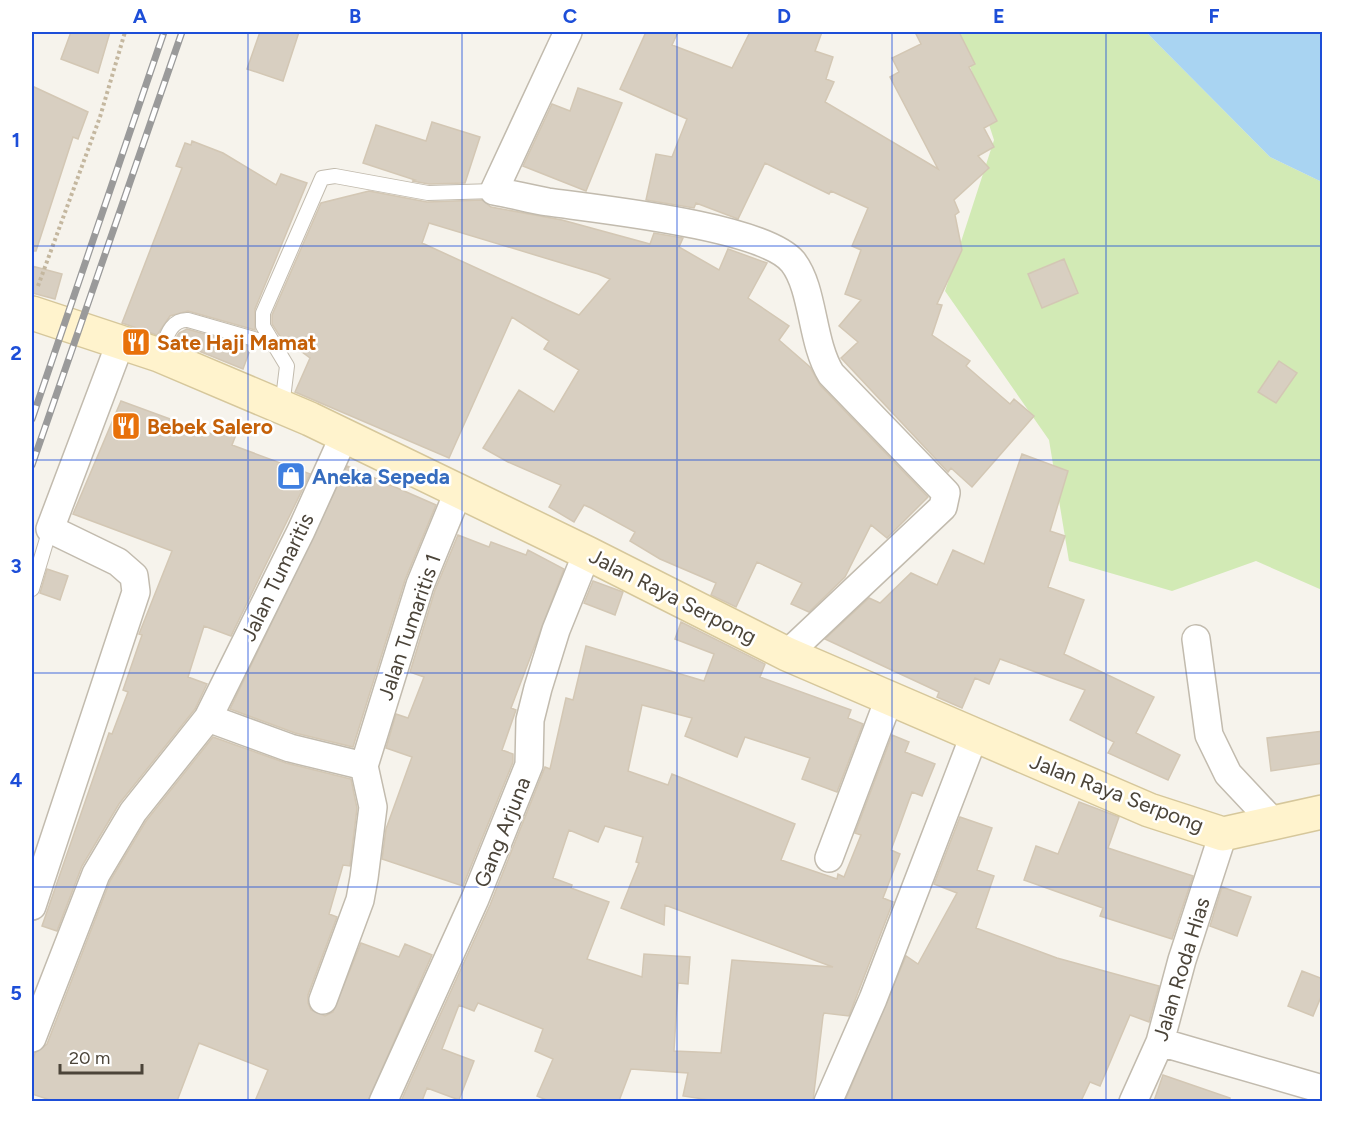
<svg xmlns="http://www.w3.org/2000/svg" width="1354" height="1133" viewBox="0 0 1354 1133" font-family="Figtree,sans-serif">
<rect width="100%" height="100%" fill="#f6f3ec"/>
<path fill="#d2eab5" d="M 959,32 L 1146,32 L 1270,157 L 1322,182 L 1322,590 L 1256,561 L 1172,591 L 1069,561 L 1049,440 L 945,291 L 994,140 Z"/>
<path fill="#a9d4f2" d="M 1146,32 L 1322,32 L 1322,182 L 1270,157 Z"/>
<path fill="#d8cfc1" stroke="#d3c7b4" stroke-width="1.5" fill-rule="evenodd" d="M 71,32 L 110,32 L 98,73 L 61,59 Z
M 260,32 L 299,32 L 283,81 L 247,69 Z
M 646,32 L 678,32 L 672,45 L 732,68 L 750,32 L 822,32 L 815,51 L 833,57 L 826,79 L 834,82 L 825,102 L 938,169 L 890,77 L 899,72 L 892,58 L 921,44 L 915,32 L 959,32 L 975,64 L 969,67 L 997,121 L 984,128 L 994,147 L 978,156 L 989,168 L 954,200 L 959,212 L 955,215 L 962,250 L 937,304 L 942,305 L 932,335 L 970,361 L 966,366 L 1010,404 L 1014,399 L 1034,416 L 972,487 L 951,468 L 948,472 L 841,358 L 858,342 L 839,326 L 861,300 L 845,294 L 861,250 L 852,246 L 868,208 L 831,191 L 829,194 L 765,163 L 738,219 L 696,203 L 694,208 L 646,200 L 656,154 L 672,157 L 687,119 L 620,89 Z
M 32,86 L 88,112 L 78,139 L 73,137 L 36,251 L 32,251 Z
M 578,88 L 622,103 L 586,191 L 523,166 L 552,104 L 570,111 Z
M 432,122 L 480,137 L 465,183 L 429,184 L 412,181 L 415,180 L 363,163 L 376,125 L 426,141 Z
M 192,141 L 223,153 L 276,185 L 281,174 L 307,183 L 255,309 L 255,330 L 188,311 L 170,316 L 157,335 L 122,323 L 182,168 L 176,166 L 185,143 L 191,145 Z
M 369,191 L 427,202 L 482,200 L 491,207 L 562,220 L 650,244 L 654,233 L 683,238 L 679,247 L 719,270 L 728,249 L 767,263 L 748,298 L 789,326 L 779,340 L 810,367 L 820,385 L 928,497 L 887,538 L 871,525 L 845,577 L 809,612 L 791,604 L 802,583 L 757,562 L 736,607 L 711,595 L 716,583 L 660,559 L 630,541 L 635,532 L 591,508 L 584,505 L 574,522 L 549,507 L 561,485 L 508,462 L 483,448 L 519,390 L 554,412 L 579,370 L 544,349 L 549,341 L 512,317 L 449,458 L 295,392 L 310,358 L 279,335 L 272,324 L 272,315 L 321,203 ZM 429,223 L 598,274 L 610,279 L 579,315 L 422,243 Z
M 1064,259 L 1078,293 L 1042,308 L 1028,274 Z
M 32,266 L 62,274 L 55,299 L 32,293 Z
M 187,329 L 251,347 L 243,369 L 174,341 L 179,333 Z
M 1279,361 L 1297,373 L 1276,403 L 1258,392 Z
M 121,401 L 211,434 L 217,419 L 239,427 L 232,445 L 310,474 L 231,636 L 204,626 L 188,677 L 207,684 L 195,709 L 119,804 L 82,866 L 57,931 L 42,926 L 109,733 L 112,734 L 128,692 L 123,690 L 142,635 L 139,634 L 172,551 L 73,514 Z
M 1022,454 L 1068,471 L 1050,531 L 1065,536 L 1048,587 L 1084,600 L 1064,654 L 1154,697 L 1136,733 L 1180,755 L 1168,780 L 1108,753 L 1114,742 L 1070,720 L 1085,690 L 1000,659 L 989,684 L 975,678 L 962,708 L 937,697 L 939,692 L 825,639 L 869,598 L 880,603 L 911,573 L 937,585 L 953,550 L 984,564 Z
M 347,466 L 436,505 L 405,580 L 353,747 L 295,733 L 230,709 Z
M 458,535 L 489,547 L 491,542 L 526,555 L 528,550 L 564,569 L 511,708 L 516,710 L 502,750 L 513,754 L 513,762 L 463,886 L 382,859 L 386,829 L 412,757 L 386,748 L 396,714 L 408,718 L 424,677 L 410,672 L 435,590 Z
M 47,569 L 68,576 L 60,600 L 40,593 Z
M 593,581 L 623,592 L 615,615 L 584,603 Z
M 681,622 L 765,664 L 760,677 L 851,710 L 848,718 L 863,724 L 837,792 L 802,779 L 810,758 L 745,737 L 737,757 L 685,736 L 692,718 L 642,705 L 628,771 L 668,785 L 672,774 L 795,824 L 781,860 L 837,879 L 838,874 L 844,877 L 861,835 L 855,833 L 892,735 L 909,742 L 905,752 L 935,764 L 922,796 L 912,792 L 891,850 L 900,854 L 883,898 L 893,902 L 849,1016 L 824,1013 L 823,1016 L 813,1101 L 716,1101 L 683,1096 L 688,1073 L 631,1069 L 619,1101 L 549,1101 L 537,1096 L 553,1059 L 535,1051 L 543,1029 L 478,1003 L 474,1011 L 459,1005 L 442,1049 L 474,1061 L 459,1100 L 427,1088 L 422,1101 L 401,1101 L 490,905 L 545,767 L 550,769 L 566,698 L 573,700 L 586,646 L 704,681 L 714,654 L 675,639 ZM 605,826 L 643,837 L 636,862 L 639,863 L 621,908 L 664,925 L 665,905 L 833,967 L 732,960 L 721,1053 L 674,1051 L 678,983 L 688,984 L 690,957 L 644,954 L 642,977 L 587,959 L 609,902 L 571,888 L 572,885 L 553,878 L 569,830 L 598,842 Z
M 1323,731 L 1323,763 L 1271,771 L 1267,738 Z
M 213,737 L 286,763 L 351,779 L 357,808 L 350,866 L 343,865 L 329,914 L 337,917 L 308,995 L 308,1003 L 311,1010 L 325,1016 L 333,1012 L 361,943 L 399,957 L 405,944 L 432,955 L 368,1101 L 255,1101 L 268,1070 L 199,1043 L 177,1101 L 53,1101 L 32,1094 L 32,1063 L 35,1053 L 47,1044 L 110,881 L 146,821 Z
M 1079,802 L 1119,817 L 1108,848 L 1193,876 L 1172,939 L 1100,916 L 1103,908 L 1024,880 L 1036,846 L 1058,854 Z
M 960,817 L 992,828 L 977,870 L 994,876 L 976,928 L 1057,958 L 1159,986 L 1149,1022 L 1130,1015 L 1100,1086 L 1090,1082 L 1081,1101 L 845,1101 L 906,956 L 918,964 L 957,893 L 934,884 Z
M 1222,887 L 1251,897 L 1237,936 L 1210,926 Z
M 1302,971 L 1323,979 L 1323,992 L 1313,1016 L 1288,1006 Z
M 1163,1075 L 1230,1098 L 1230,1101 L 1154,1101 Z"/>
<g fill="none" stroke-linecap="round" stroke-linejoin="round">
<g stroke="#c2bbae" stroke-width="16">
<path id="lane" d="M 159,355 C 166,340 169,319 188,320 L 275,345
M 282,407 L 287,366 L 263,326 L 263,313 L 322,178 L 335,176 L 428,193 L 494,191
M 32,589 L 50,529"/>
</g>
<g stroke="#c2bbae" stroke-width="30">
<path id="street" d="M 568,32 L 494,191 C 512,194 530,199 548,202 C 597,209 764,226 793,262 C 814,289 811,342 831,374 L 946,493 L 943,507 L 787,654
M 1196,639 L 1209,735 L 1228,774 L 1274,823
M 208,718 L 290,748 L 364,766
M 829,858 L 889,699
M 32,906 L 136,592 L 134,576 L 118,562 L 50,529 L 121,341
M 323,1000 L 360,900 L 364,878 L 373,807 L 364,766 L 420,585 L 459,490
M 32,1038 L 96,874 L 133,812 L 208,718 L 301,531 L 344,436
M 1160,1042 L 1322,1089
M 383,1102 L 475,899 L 529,765 L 530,720 L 538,688 L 556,630 L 587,553
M 828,1102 L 873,999 L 974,736
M 1133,1102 L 1160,1042 L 1182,960 L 1223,834"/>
</g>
<g stroke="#d6c79b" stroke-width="36">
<path id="secondary" d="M 32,313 L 159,355 L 310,419 L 587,553 L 787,654 L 1149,810 L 1223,834 L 1322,812"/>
</g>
<path stroke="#c4b79f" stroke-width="4" stroke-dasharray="3 3" stroke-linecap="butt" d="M 38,286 L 100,117 L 125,32"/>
<use href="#lane" stroke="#fff" stroke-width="14"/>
<use href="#street" stroke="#fff" stroke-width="27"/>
<use href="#secondary" stroke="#fff3cd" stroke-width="33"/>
<g stroke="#9a9a9a" stroke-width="7">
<path id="rail" d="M 32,419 L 164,32
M 32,465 L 182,32"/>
</g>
<use href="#rail" stroke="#fff" stroke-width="4.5" stroke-dasharray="14" stroke-linecap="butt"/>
</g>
<path fill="none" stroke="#1d4ed8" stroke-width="1.5" stroke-opacity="0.55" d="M 248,32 L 248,1102M 462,32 L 462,1102M 677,32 L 677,1102M 892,32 L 892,1102M 1106,32 L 1106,1102M 32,246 L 1322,246M 32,460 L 1322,460M 32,673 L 1322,673M 32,887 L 1322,887"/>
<defs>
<g id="restaurant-square" transform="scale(1.5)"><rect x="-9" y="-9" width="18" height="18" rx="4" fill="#e8710a" stroke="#fff"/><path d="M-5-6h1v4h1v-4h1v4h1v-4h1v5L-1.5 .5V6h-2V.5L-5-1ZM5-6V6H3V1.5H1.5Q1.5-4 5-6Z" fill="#fff"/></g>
<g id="shop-square" transform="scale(1.5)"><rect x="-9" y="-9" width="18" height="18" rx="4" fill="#3f7fe0" stroke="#fff"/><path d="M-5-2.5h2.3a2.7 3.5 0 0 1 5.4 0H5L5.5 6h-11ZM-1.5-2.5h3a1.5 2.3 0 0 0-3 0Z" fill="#fff"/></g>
</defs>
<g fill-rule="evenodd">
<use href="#restaurant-square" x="136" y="342"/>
<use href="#restaurant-square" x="126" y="426"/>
<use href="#shop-square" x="291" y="476"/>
</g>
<g text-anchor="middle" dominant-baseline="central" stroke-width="5" stroke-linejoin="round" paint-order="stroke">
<g font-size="21" font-weight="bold" fill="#c56008" stroke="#fff" text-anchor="start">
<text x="157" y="342">Sate Haji Mamat</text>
<text x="147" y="426">Bebek Salero</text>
</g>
<g font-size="21" font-weight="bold" fill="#366cbe" stroke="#fff" text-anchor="start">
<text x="312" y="476">Aneka Sepeda</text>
</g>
<g font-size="21" fill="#4b4439" stroke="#fff">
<text transform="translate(277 577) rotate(-64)">Jalan Tumaritis</text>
<text transform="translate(673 596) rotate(27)">Jalan Raya Serpong</text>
<text transform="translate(409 627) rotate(-71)">Jalan Tumaritis 1</text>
<text transform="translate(1117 793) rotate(21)">Jalan Raya Serpong</text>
<text transform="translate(502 832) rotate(-68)">Gang Arjuna</text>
<text transform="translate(1181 969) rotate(-73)">Jalan Roda Hias</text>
</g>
</g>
<rect width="1354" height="1133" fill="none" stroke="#ffffff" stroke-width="66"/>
<path d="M60 1064v9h82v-9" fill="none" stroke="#4b4439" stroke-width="3"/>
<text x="69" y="1064" font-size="18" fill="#4b4439" stroke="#ffffff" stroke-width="4.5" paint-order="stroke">20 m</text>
<rect x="33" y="33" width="1288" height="1067" fill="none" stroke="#1d4ed8" stroke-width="2"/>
<g font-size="20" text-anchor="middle" font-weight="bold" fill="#1d4ed8">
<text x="140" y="23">A</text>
<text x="355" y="23">B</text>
<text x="570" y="23">C</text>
<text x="784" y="23">D</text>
<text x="999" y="23">E</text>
<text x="1214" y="23">F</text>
<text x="16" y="147">1</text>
<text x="16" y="360">2</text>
<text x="16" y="573">3</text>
<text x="16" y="787">4</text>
<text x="16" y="1000">5</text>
</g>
</svg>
